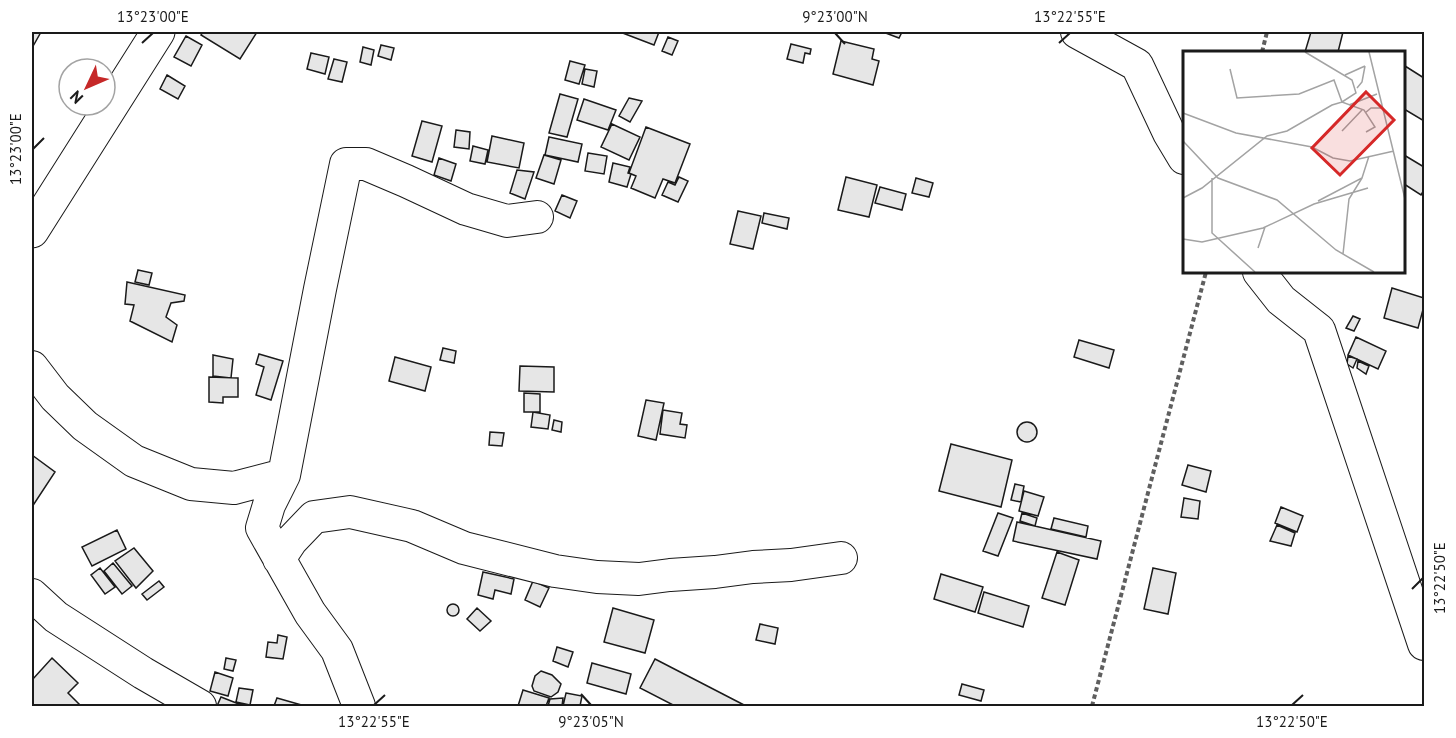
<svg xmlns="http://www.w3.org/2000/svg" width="1456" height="738" viewBox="0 0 1456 738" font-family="'PT Sans',sans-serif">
<rect width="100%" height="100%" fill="#fff"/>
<path fill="#e6e6e6" stroke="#1a1a1a" stroke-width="1.5" d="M 32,32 L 41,32 L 32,48 Z
M 203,32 L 257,32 L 240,59 L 201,35 Z
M 620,32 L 659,32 L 654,45 Z
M 883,32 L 902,32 L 899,38 Z
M 1311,32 L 1343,32 L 1338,52 L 1305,52 Z
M 186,36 L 202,45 L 191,66 L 174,57 Z
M 668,37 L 678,41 L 672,55 L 662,51 Z
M 841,41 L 874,49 L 872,59 L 879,61 L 873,85 L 833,74 Z
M 791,44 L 811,49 L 810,54 L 805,53 L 803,63 L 787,59 Z
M 381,45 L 394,48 L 391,60 L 378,56 Z
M 363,47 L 374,50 L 371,65 L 360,62 Z
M 311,53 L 329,57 L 325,74 L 307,69 Z
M 334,59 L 347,62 L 342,82 L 328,79 Z
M 570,61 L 585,65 L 579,84 L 565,80 Z
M 1405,66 L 1424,78 L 1424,121 L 1404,109 L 1404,70 Z
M 585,69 L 597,71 L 594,87 L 582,84 Z
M 167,75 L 185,86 L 178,99 L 160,89 Z
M 560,94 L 578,99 L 567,137 L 549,133 Z
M 629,98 L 642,101 L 630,122 L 619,116 Z
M 584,99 L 616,110 L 608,130 L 577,120 Z
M 422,121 L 442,126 L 432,162 L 412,156 Z
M 612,124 L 640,137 L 629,160 L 601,147 Z
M 646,127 L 690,144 L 675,183 L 663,179 L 655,198 L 631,188 L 636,176 L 629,173 Z
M 456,130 L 470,132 L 469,149 L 454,147 Z
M 492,136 L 524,143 L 519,168 L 487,162 Z
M 549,137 L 582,144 L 578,162 L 545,155 Z
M 473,146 L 488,150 L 485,164 L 470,161 Z
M 588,153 L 607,156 L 604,174 L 585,171 Z
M 544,155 L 561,160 L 554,184 L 536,178 Z
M 1404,155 L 1424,167 L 1424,190 L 1421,195 L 1404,184 Z
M 439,158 L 456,164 L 451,181 L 434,175 Z
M 613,163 L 630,167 L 628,173 L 631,174 L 627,187 L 609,182 Z
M 517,170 L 534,172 L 525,199 L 510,193 Z
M 679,177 L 688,181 L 678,202 L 662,195 L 668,182 L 675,185 Z
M 846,177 L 877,185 L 869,217 L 838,210 Z
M 916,178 L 933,183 L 929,197 L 912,193 Z
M 880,187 L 906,194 L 902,210 L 875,203 Z
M 562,195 L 577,201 L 570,218 L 555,211 Z
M 738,211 L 761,216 L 753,249 L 730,244 Z
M 764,213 L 789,218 L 787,229 L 762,223 Z
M 138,270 L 152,273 L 149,285 L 135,282 Z
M 127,282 L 185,295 L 184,301 L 171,303 L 166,317 L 177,325 L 172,342 L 130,321 L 134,305 L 125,304 Z
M 1392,288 L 1424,298 L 1424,306 L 1418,328 L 1384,318 Z
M 1353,316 L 1360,319 L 1354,331 L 1346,328 Z
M 1356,337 L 1386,351 L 1378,369 L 1348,355 Z
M 1079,340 L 1114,350 L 1109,368 L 1074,357 Z
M 443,348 L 456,351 L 454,363 L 440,360 Z
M 259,354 L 283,361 L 271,400 L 256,395 L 264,367 L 256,364 Z
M 213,355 L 233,359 L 231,378 L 213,376 Z
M 1348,356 L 1357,359 L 1353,368 L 1347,364 Z
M 395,357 L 431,367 L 425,391 L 389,381 Z
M 1358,361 L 1369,366 L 1366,374 L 1357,368 Z
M 520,366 L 554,367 L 554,392 L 519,391 Z
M 209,377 L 238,378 L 238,397 L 223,397 L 223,403 L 209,402 Z
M 524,393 L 540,394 L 540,412 L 524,412 Z
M 646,400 L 664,403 L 656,440 L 638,436 Z
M 663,410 L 682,413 L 680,424 L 687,425 L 685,438 L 660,434 Z
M 533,412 L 550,415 L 548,429 L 531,427 Z
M 554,420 L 562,422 L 561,432 L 552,430 Z
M1017 432a10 10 0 1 1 20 0a10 10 0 1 1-20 0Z
M 490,432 L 504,433 L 502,446 L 489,445 Z
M 951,444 L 1012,460 L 1001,507 L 939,491 Z
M 32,455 L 55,472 L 32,507 Z
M 1188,465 L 1211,471 L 1206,492 L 1182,485 Z
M 1015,484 L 1024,486 L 1021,502 L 1011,500 Z
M 1024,491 L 1044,497 L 1038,516 L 1019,511 Z
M 1184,498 L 1200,501 L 1198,519 L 1181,517 Z
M 1281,507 L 1303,516 L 1297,532 L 1275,523 Z
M 998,513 L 1013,518 L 998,556 L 983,551 Z
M 1022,513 L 1037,518 L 1035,526 L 1020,521 Z
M 1054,518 L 1088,526 L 1086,537 L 1051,529 Z
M 1017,522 L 1101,541 L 1097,559 L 1013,541 Z
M 1277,525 L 1295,533 L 1291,546 L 1270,541 Z
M 117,530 L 126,549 L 92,566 L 82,547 Z
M 134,548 L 153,571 L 136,588 L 115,561 Z
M 1057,552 L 1079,560 L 1065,605 L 1042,598 Z
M 113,563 L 132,586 L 122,594 L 104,571 Z
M 100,568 L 115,587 L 105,594 L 91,575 Z
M 1153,568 L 1176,573 L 1168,614 L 1144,609 Z
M 483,572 L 514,579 L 511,594 L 495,590 L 493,599 L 478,595 Z
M 941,574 L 983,587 L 975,612 L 934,599 Z
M 159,581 L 164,587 L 147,600 L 142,594 Z
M 533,581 L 549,588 L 540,607 L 525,600 Z
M 984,592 L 1029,606 L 1023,627 L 978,613 Z
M447 610a6 6 0 1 1 12 0a6 6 0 1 1-12 0Z
M 477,608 L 491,621 L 480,631 L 467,619 Z
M 613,608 L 654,620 L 645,653 L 604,642 Z
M 760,624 L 778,628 L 775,644 L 756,640 Z
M 278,635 L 287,637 L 283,659 L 266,657 L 268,642 L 277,643 Z
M 557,647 L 573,652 L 568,667 L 553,661 Z
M 52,658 L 78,683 L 68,693 L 81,706 L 32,706 L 32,680 Z
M 226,658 L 236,660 L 233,671 L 224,669 Z
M 655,659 L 746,706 L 675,706 L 640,688 Z
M 592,663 L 631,674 L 626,694 L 587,683 Z
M 541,671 L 552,675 L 561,684 L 558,692 L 551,697 L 534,691 L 532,686 L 535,676 Z
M 215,672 L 233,678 L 228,696 L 210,691 Z
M 962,684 L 984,690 L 981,701 L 959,695 Z
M 239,688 L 253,690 L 250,705 L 236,702 Z
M 523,690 L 549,698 L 546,706 L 518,706 Z
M 566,693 L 582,696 L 580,706 L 563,706 Z
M 221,697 L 244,706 L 217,706 Z
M 277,698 L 305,706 L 274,706 Z
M 563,698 L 562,706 L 548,706 L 550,699 Z"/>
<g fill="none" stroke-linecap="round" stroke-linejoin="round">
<g stroke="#1a1a1a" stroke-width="34">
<path id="minor" d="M 1077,32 L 1137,65 L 1169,133 L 1184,158
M 1259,272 L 1281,300 L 1319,330 L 1424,644
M 32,367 L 55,397 L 85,426 L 134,461 L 191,484 L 234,488 L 284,475
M 279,559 L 291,541 L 314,517 L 350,512 L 412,526 L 464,548 L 555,571 L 597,577 L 639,579 L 670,575 L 715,572 L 753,567 L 791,565 L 841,558
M 32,595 L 56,617 L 143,673 L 200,706
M 359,706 L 337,650 L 310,613 L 262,528 L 269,505 L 284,475 L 320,289 L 346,164 L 366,164 L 406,181 L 466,209 L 507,221 L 537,217"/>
</g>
<g stroke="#1a1a1a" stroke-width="35">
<path id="major" d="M 32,231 L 158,32"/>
</g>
<path stroke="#5f5f5f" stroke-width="4" stroke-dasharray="4.5 3" stroke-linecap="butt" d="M 1262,52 L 1267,32
M 1092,706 L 1206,272"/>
<use href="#minor" stroke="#fff" stroke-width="32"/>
<use href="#major" stroke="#fff" stroke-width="33"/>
</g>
<path fill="none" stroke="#1a1a1a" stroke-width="2" d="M 835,33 L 845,44M 142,43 L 153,33M 1059,43 L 1070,33M 33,149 L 44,138M 1412,589 L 1423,578M 581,694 L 591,705M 374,705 L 385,695M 1292,705 L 1303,695"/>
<g transform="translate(1183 51)">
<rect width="222" height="222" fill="#fff"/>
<path fill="none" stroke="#a3a3a3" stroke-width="1.5" d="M 186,1 L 222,148M 47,18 L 54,47 L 116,43 L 151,29 L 159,51 L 173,42 L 169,29 L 122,1M 162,24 L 182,15M 174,37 L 179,31 L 182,15M 166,54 L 194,43M 0,62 L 53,82 L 129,96 L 150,107 L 167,110 L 211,100M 182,62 L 188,57 L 199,57M 159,80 L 179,59M 0,90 L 35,127 L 94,149 L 153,199 L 191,221M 29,127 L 29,182 L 72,221M 0,147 L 19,137 L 84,85 L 104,80 L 149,54 L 159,51 L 181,59 L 192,76 L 183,81M 135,150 L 179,127 L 186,105M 0,188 L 19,191 L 80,177 L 131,153 L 185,137M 75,197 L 82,176M 160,203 L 166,148 L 179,127"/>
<path fill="#d62828" fill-opacity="0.15" stroke="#d62828" stroke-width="3" d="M 183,41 L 211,69 L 157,124 L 129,97 Z"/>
<rect width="222" height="222" fill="none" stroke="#1a1a1a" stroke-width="3"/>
</g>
<rect width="1456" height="738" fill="none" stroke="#ffffff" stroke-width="66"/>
<g transform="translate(87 87) rotate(226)"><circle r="28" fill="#ffffff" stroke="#a3a3a3" stroke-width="1.5"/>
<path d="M0-4.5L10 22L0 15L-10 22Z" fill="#c62828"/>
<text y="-9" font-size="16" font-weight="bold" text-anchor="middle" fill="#1a1a1a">N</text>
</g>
<rect x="33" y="33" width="1390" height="672" fill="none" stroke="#1a1a1a" stroke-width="2"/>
<g font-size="15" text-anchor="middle" fill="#1a1a1a">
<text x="153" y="22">13°23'00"E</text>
<text x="835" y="22">9°23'00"N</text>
<text x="1070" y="22">13°22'55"E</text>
<text transform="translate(16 149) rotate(-90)" y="5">13°23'00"E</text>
<text transform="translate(1440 578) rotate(-90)" y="5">13°22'50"E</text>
<text x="374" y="727">13°22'55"E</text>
<text x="591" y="727">9°23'05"N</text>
<text x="1292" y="727">13°22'50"E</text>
</g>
</svg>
